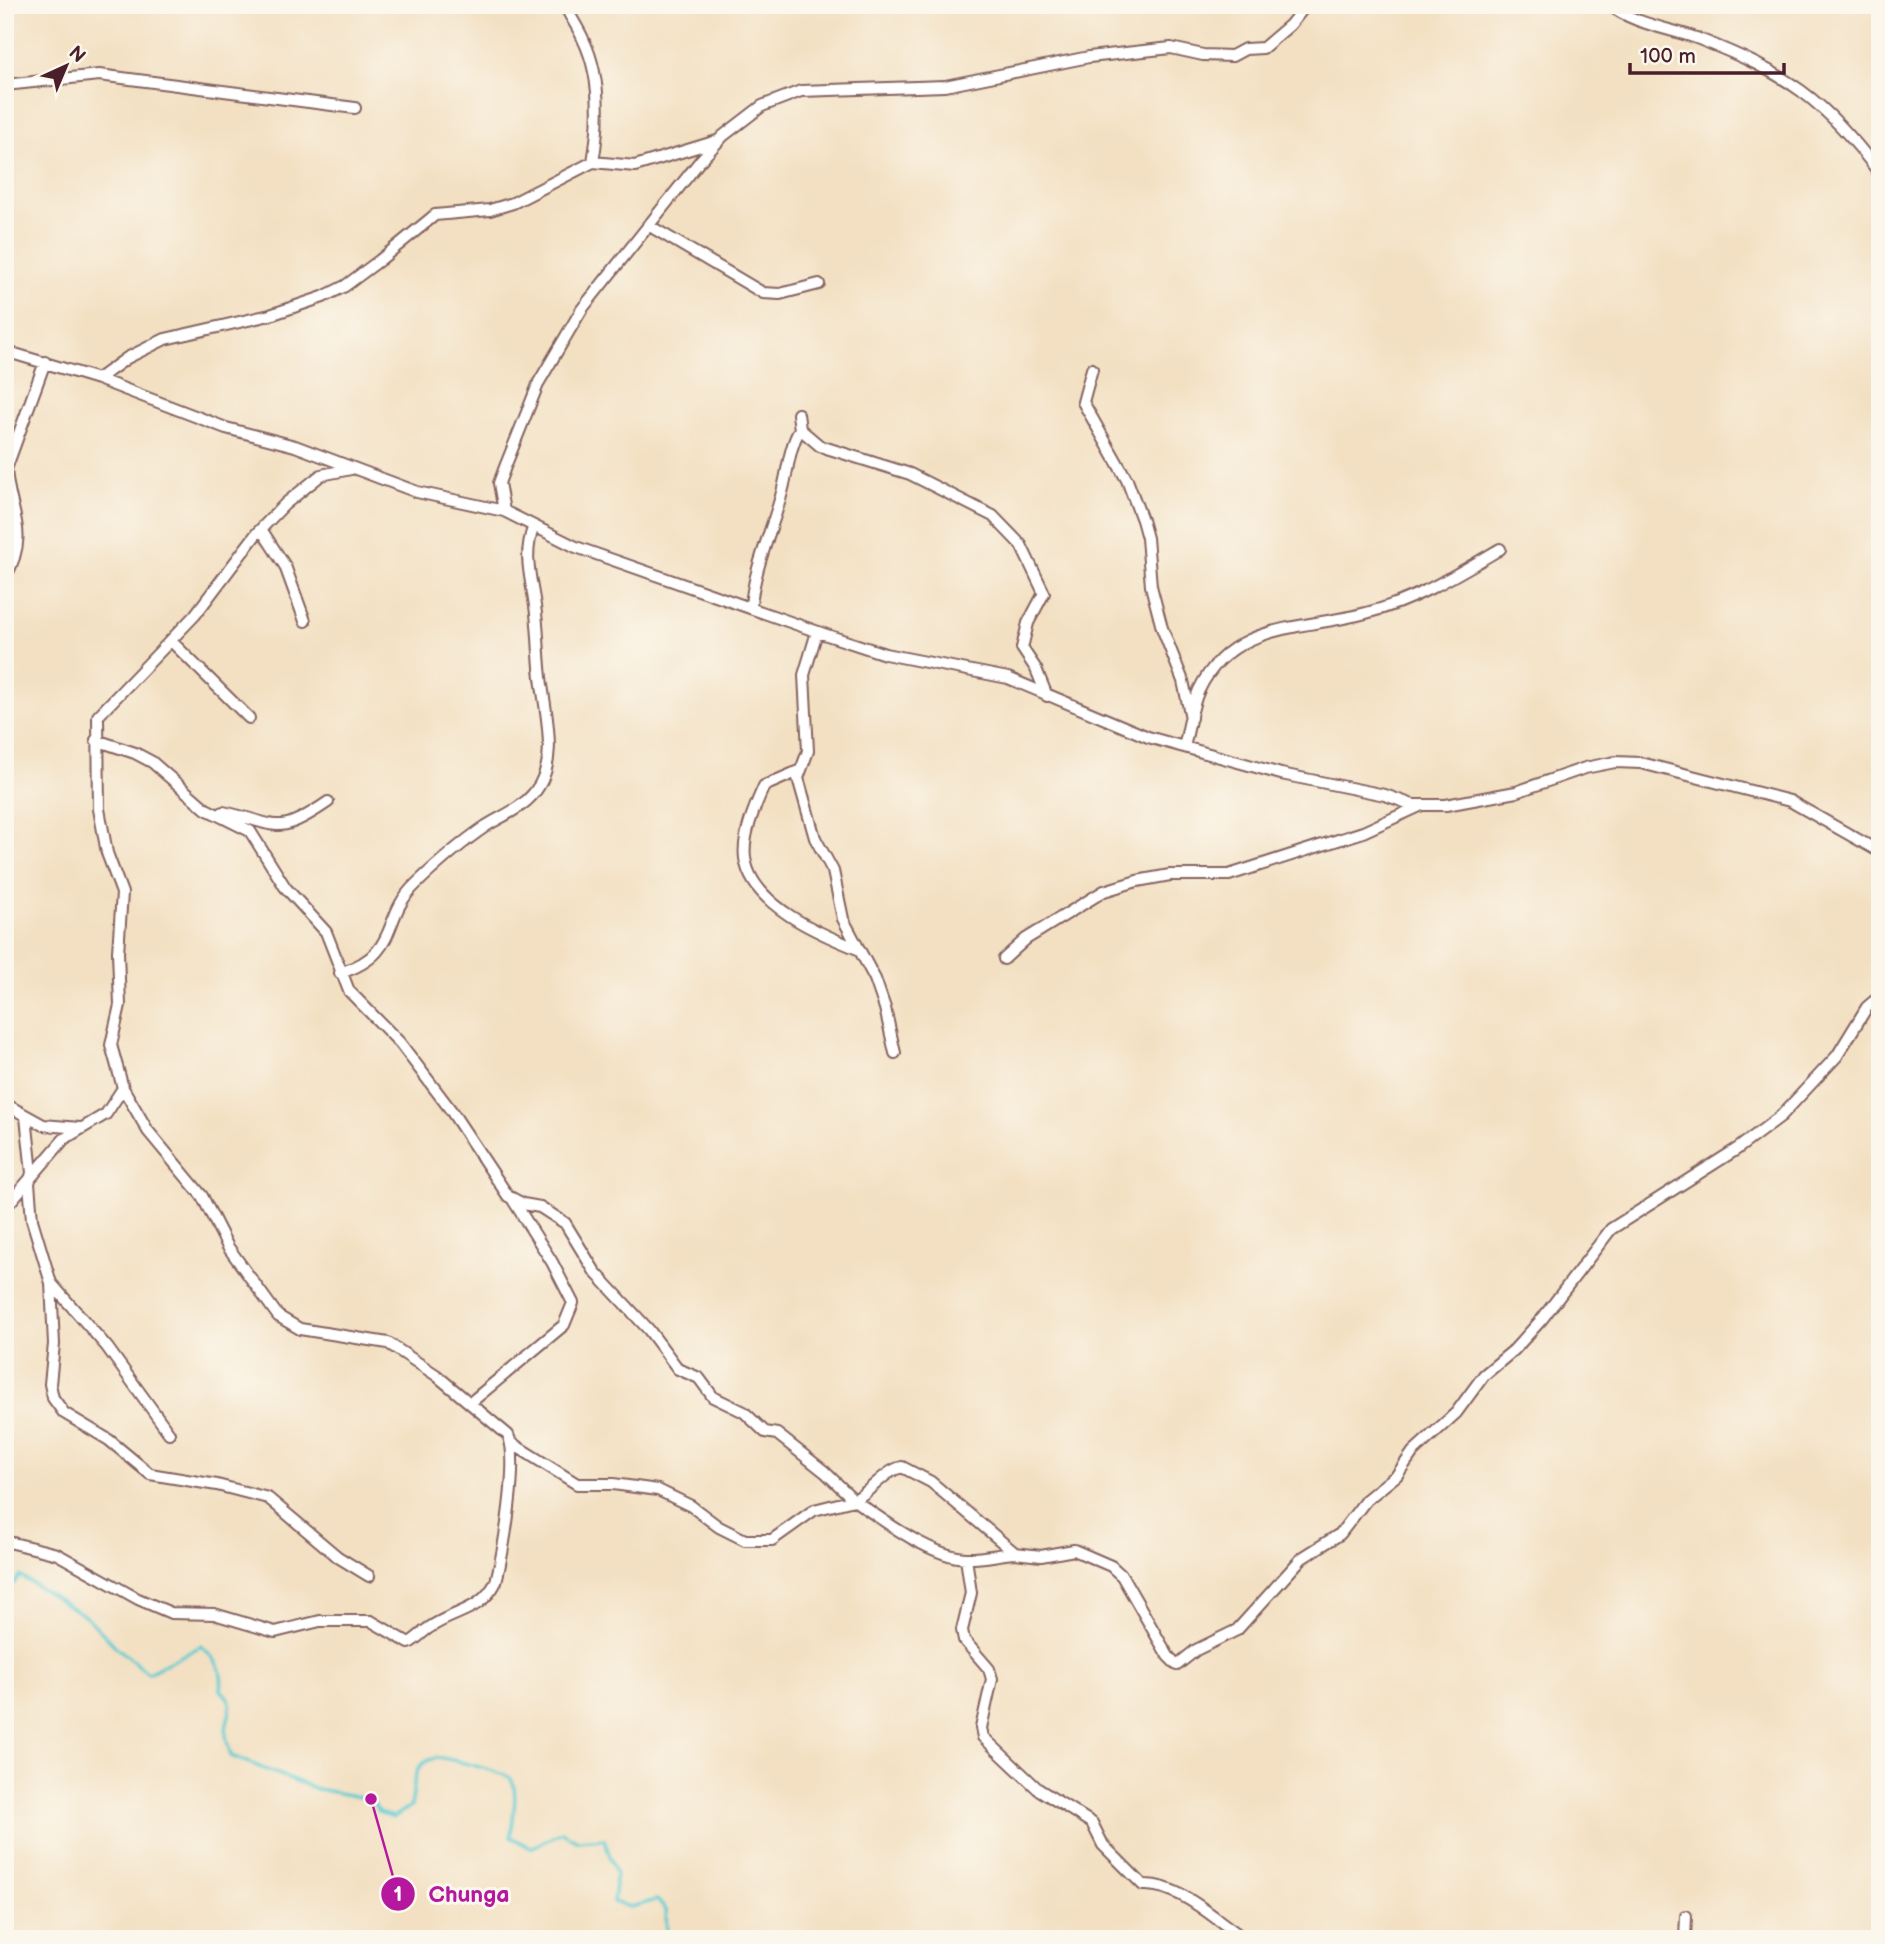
<svg xmlns="http://www.w3.org/2000/svg" width="1885" height="1944" viewBox="0 0 1885 1944" font-family="'Balsamiq Sans',sans-serif">
<rect width="100%" height="100%" fill="#fbf7ec"/>
<filter id="ink" filterUnits="userSpaceOnUse"><feTurbulence type="fractalNoise" baseFrequency=".0143" numOctaves="2"/><feDisplacementMap in="SourceGraphic" scale="14" xChannelSelector="R" yChannelSelector="G"/><feConvolveMatrix kernelMatrix="1 2 1 2 8 2 1 2 1" color-interpolation-filters="sRGB"/></filter>
<filter id="wash" filterUnits="userSpaceOnUse"><feTurbulence type="fractalNoise" baseFrequency=".00686" numOctaves="4" result="noise"/><feDisplacementMap in="SourceGraphic" scale="28" xChannelSelector="R" yChannelSelector="G"/><feGaussianBlur stdDeviation="1.57" result="paint"/><feColorMatrix in="noise" values="0 0 0 0 0 0 0 0 0 0 0 0 0 0 0 0 0 1.4 0 .05"/><feComposite in="paint" operator="in"/></filter>
<g filter="url(#wash)">
<rect width="100%" height="100%" fill="#f3e0c2"/>
<g fill="none" stroke-linecap="round" stroke-linejoin="round">
<path stroke="#5dcad1" stroke-width="3.5" d="M 5,1593 L 20,1576 L 87,1617 L 115,1646 L 148,1673 L 201,1646 C 216,1660 224,1668 221,1690 C 239,1707 226,1712 226,1733 C 226,1740 229,1749 231,1756 L 317,1789 L 371,1799 L 379,1812 L 394,1817 L 411,1806 C 415,1791 411,1771 425,1762 C 428,1760 437,1757 441,1758 C 450,1759 508,1773 511,1779 C 519,1791 512,1821 511,1837 L 531,1848 L 562,1832 L 578,1841 L 604,1839 L 616,1874 L 613,1902 L 631,1907 L 657,1900 L 666,1910 L 667,1939"/>
</g>
</g>
<g filter="url(#ink)">
<g fill="none" stroke-linecap="round" stroke-linejoin="round">
<g stroke="#856360" stroke-width="14">
<path id="street" d="M 565,5 C 570,17 578,27 583,39 C 601,76 600,122 593,162 L 635,166 L 717,141
M 1610,5 C 1633,24 1672,29 1699,39 C 1786,73 1825,99 1880,174
M 5,85 L 99,75 L 355,108
M 648,225 L 763,293 L 780,294 L 819,284
M 5,351 L 98,379 L 226,428 L 295,446 L 417,492 L 504,511 L 576,547 L 827,635 L 885,654 L 1008,678 L 1148,737 L 1281,774 L 1385,795 L 1413,805 L 1446,805 L 1516,792 L 1585,768 L 1615,762 L 1641,763 L 1790,801 L 1880,852
M 1092,369 L 1083,402 L 1127,480 L 1142,520 L 1147,538 L 1151,586 L 1162,628 L 1183,681 L 1191,718
M 98,379 L 127,358 L 165,339 L 270,315 L 323,297 L 345,286 L 380,260 L 435,215 L 490,210 L 513,203 L 593,162
M 798,414 L 800,429 L 820,446 L 910,474 L 993,516 L 1021,545 L 1044,593 L 1028,623 L 1022,648 L 1036,669 L 1047,696
M 504,511 L 499,483 L 505,467 L 539,382 L 582,309 L 700,161 L 723,136 L 762,106 L 801,91 L 945,86 L 1089,57 L 1171,48 L 1203,55 L 1232,56 L 1245,49 L 1263,48 L 1290,25 L 1306,5
M 261,529 L 285,566 L 305,621
M 5,578 C 31,531 9,514 6,469 L 45,362
M 751,606 C 754,568 771,533 781,496 C 788,473 788,450 800,429
M 817,632 L 804,675 L 808,751 L 798,778 L 815,838 L 833,871 L 843,919 L 875,979 L 885,1008 L 895,1053
M 171,641 L 249,718
M 96,740 L 135,753 L 152,762 L 206,809 L 250,831 L 285,887 L 326,932 L 349,991 L 400,1043 L 450,1109 L 508,1196 L 523,1204 L 540,1207 L 565,1223 L 595,1272 L 649,1330 L 678,1369 L 699,1378 L 713,1397 L 744,1412 L 765,1432 L 777,1434 L 825,1472 L 854,1500 C 872,1491 884,1471 902,1467 L 931,1482 L 1015,1553 L 1041,1556 L 1074,1550 L 1111,1566 L 1122,1576 L 1168,1656 L 1177,1665 L 1196,1650 L 1237,1630 L 1302,1558 L 1340,1534 L 1366,1500 L 1397,1475 L 1413,1452 L 1456,1413 L 1484,1375 L 1514,1350 L 1542,1319 L 1611,1229 L 1737,1149 L 1781,1116 L 1837,1056 L 1867,1007 L 1880,996
M 1184,747 C 1189,728 1191,707 1199,690 C 1232,621 1304,630 1366,613 C 1414,601 1458,574 1500,549
M 801,770 L 764,786 C 755,806 742,836 745,858 C 751,905 820,934 858,949
M 223,812 C 278,823 274,839 328,802
M 1004,959 L 1026,939 L 1104,891 L 1137,881 L 1170,875 L 1229,875 L 1363,832 L 1420,806
M 340,973 C 402,953 380,918 416,884 C 437,864 461,843 486,826 C 502,816 521,809 534,793 C 558,764 547,720 542,685 C 538,659 539,632 535,606 C 531,577 523,557 533,528
M 5,1104 L 43,1125 L 80,1128
M 26,1117 L 32,1173 L 29,1183 L 32,1220 L 51,1283 L 107,1347 L 169,1433
M 5,1208 L 64,1139 L 106,1114 L 123,1088 L 111,1045 L 120,1005 L 118,952 L 122,893 L 107,853 L 99,809 L 98,716 L 195,615 L 257,533 L 285,504 L 321,475 L 351,469
M 51,1283 L 54,1344 L 50,1384 L 53,1398 L 64,1413 L 109,1440 L 150,1474 L 217,1485 L 268,1498 L 338,1557 L 369,1576
M 470,1403 L 564,1325 L 573,1303 L 552,1262 L 513,1200
M 513,1444 L 577,1484 L 613,1484 L 658,1490 L 691,1506 L 719,1527 L 745,1540 L 772,1540 L 814,1510 L 854,1500 C 881,1519 932,1557 966,1558 C 981,1559 999,1554 1015,1553
M 5,1541 L 57,1554 L 138,1599 L 171,1613 L 214,1614 L 275,1632 L 320,1621 L 371,1621 L 409,1643 C 418,1638 424,1630 432,1626 C 457,1610 481,1611 496,1582 C 503,1553 520,1459 508,1435 L 436,1375 L 388,1343 L 300,1329 L 278,1316 L 228,1247 L 202,1196 L 148,1131 L 123,1088
M 966,1558 L 971,1593 L 962,1630 L 964,1640 L 989,1669 L 992,1679 L 981,1728 L 983,1737 L 1038,1789 L 1092,1823 L 1103,1845 L 1143,1885 C 1180,1883 1216,1921 1245,1939
M 1685,1939 L 1686,1916"/>
</g>
<use href="#street" stroke="#fff" stroke-width="10"/>
</g>
</g>
<path fill="none" stroke="#b5179e" stroke-width="2.5" d="M371 1799L398 1894"/>
<g fill="#b5179e" stroke="#fbf7ec" stroke-width="2.5">
<circle cx="371" cy="1799" r="7"/>
<circle cx="398" cy="1894" r="18"/>
</g>
<g font-size="21" text-anchor="middle" font-weight="bold" fill="#fff">
<text x="398" y="1901">1</text>
</g>
<g font-size="23" text-anchor="middle" font-weight="bold" fill="#b5179e" stroke="#fbf7ec" stroke-width="6" stroke-linejoin="round" paint-order="stroke">
<text x="469" y="1902">Chunga</text>
</g>
<rect width="1885" height="1944" fill="none" stroke="#fbf7ec" stroke-width="28"/>
<g transform="translate(66 66) rotate(44)" stroke="#fbf7ec" stroke-width="5" paint-order="stroke">
<path d="M0-5L12 26L0 18L-12 26Z" fill="#4a1f2b"/>
<text y="-10" font-size="19" font-weight="bold" text-anchor="middle" fill="#4a1f2b">N</text>
</g>
<path d="M1630 63v10h154v-10" fill="none" stroke="#4a1f2b" stroke-width="3.5"/>
<text x="1640" y="63" font-size="21" fill="#4a1f2b" stroke="#fbf7ec" stroke-width="5" paint-order="stroke">100 m</text>
</svg>
